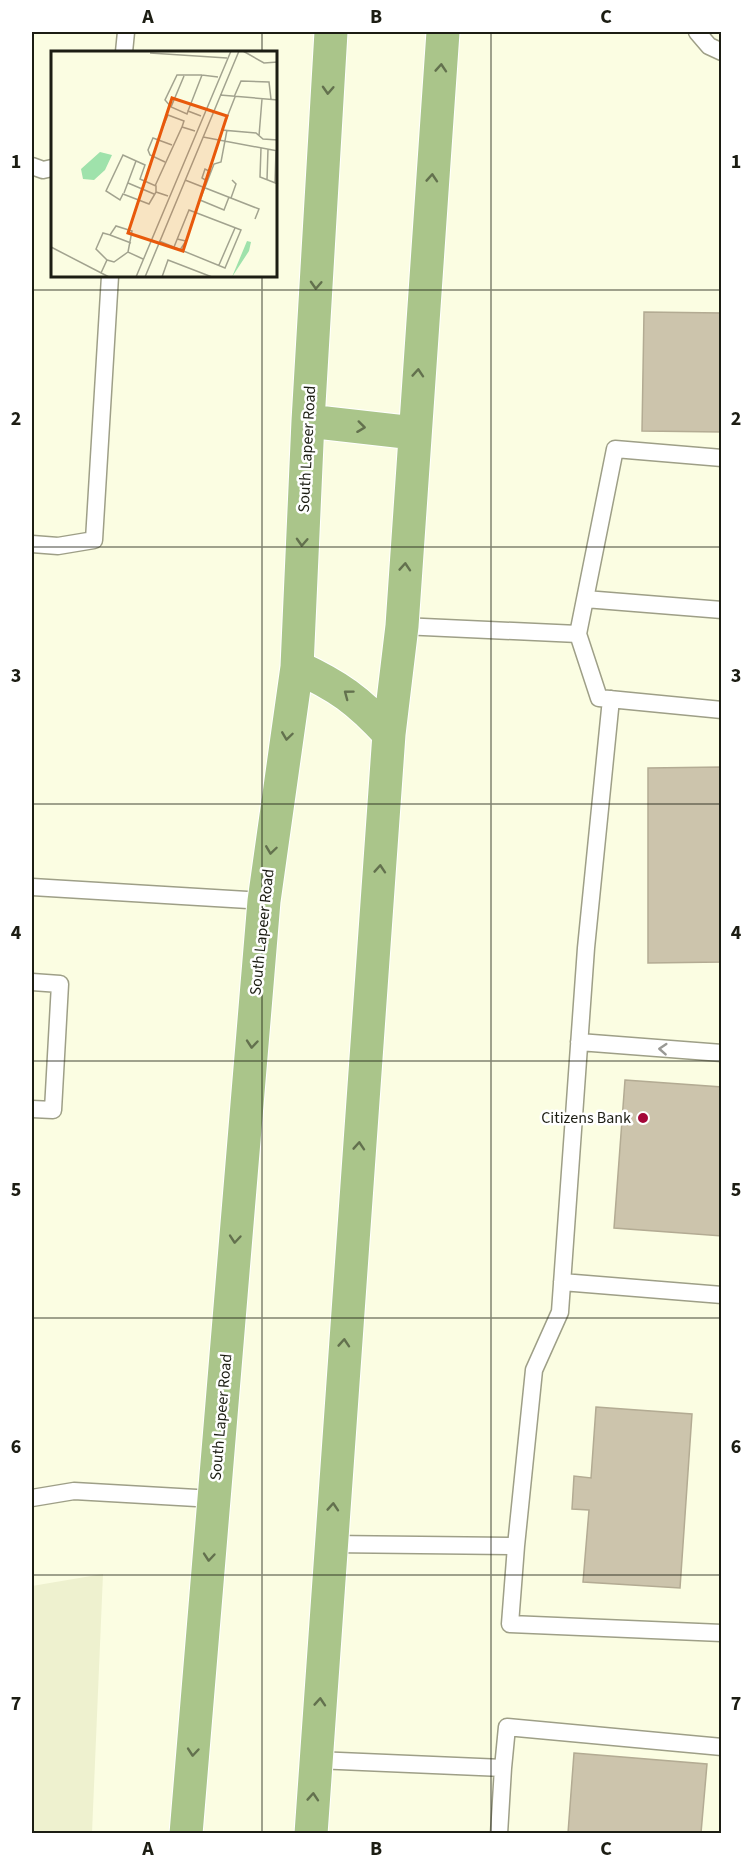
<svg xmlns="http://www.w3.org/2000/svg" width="753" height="1865" viewBox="0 0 753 1865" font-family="'Source Sans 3',sans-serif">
<rect width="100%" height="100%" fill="#fbfde2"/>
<path fill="#eef1cf" d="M 103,1574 L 92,1833 L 32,1833 L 32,1586 Z"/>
<path fill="#ccc4ac" stroke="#b3ab93" stroke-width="1.5" d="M 644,312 L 722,313 L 722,432 L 642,431 Z
M 722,767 L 722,962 L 648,963 L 648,768 Z
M 625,1080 L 722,1087 L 722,1236 L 614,1228 Z
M 596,1407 L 692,1414 L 680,1588 L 583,1582 L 589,1510 L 572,1509 L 574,1476 L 591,1478 Z
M 574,1753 L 707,1764 L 701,1833 L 568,1833 Z"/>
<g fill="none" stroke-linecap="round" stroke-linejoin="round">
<g stroke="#9e9f87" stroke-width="19">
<path id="service" d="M 697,32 L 709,46 L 722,52
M 124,52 L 126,32
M 32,166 L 43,170 L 52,168
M 722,458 L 615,449 L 578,634 L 599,698 L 722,710
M 32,544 L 58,546 L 94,540 L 110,276
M 585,599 L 722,610
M 402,626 L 578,634
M 32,887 L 264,901
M 32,982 L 60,984 L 53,1110 L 32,1109
M 579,1042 L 722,1053
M 562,1282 L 722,1295
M 32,1498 L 74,1491 L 214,1499
M 330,1544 L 516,1546 L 534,1370 L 560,1312 L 586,948 L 611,699
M 516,1546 L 510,1624 L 722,1633
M 316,1760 L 503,1768 L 499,1834
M 503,1768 L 507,1727 L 722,1747"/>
</g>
<g stroke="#fff" stroke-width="35">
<path id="primary" d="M 308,421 L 414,433
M 297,667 C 338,686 358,700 389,734
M 186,1834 L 264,901 L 297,667 L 308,421 L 331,32
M 311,1834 L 389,734 L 402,626 L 443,32"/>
</g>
<use href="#service" stroke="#fff" stroke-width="16"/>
<use href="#primary" stroke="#aac58a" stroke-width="33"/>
</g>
<defs><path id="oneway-chevron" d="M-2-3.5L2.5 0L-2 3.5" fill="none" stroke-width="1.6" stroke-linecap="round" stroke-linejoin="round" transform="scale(1.5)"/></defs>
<g stroke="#63714e">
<use href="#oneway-chevron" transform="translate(441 68) rotate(-86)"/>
<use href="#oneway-chevron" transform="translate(328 90) rotate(93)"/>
<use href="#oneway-chevron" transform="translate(432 178) rotate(-86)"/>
<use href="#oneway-chevron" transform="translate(316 285) rotate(93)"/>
<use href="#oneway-chevron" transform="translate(418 373) rotate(-86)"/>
<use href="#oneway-chevron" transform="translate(361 427) rotate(7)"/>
<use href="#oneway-chevron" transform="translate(302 542) rotate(93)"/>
<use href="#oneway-chevron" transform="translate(405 567) rotate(-86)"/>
<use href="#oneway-chevron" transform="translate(348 694) rotate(-143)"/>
<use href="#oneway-chevron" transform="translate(287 736) rotate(98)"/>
<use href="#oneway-chevron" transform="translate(271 850) rotate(98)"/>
<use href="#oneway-chevron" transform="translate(380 869) rotate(-86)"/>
<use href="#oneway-chevron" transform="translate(252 1044) rotate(95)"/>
<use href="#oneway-chevron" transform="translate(359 1146) rotate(-86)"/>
<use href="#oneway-chevron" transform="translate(235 1239) rotate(95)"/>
<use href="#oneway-chevron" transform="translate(344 1343) rotate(-86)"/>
<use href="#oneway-chevron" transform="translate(333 1507) rotate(-86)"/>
<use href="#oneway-chevron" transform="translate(209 1557) rotate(95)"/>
<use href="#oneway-chevron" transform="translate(320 1702) rotate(-86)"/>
<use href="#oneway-chevron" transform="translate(193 1752) rotate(95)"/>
<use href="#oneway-chevron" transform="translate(313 1797) rotate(-86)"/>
</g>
<use stroke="#999995" href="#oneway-chevron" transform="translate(663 1049) rotate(-176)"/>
<path fill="none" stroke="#1c1d13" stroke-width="1.5" stroke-opacity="0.55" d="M 262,32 L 262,52M 491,32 L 491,1834M 262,276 L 262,1834M 32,290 L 722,290M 32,547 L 722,547M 32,804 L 722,804M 32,1061 L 722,1061M 32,1318 L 722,1318M 32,1575 L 722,1575"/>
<circle fill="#a40738" stroke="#fff" stroke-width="2" cx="643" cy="1118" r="6"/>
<g text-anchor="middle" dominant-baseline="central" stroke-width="5" stroke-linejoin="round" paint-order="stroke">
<g font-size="16" fill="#1c1d13" stroke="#fff">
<text transform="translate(307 449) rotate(-87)">South Lapeer Road</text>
<text transform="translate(262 932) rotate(-84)">South Lapeer Road</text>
<text transform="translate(221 1417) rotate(-85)">South Lapeer Road</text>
</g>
<g font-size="16" fill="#1c1d13" stroke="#fff" text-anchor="end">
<text x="631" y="1118">Citizens Bank</text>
</g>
</g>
<g transform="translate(51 51)">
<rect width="226" height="226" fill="#fbfde2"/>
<path d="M 49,101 L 61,104 L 54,119 L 43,129 L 32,128 L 30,118 ZM 196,190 L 200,191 L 198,200 L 181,226 Z" fill="#9fe2ab"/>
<path fill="none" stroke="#a2a38f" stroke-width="1.5" d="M 192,0 L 213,12 L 227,11M 99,2 L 176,7M 169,44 L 227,49M 183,46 L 190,30 L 218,31 L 220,48M 184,46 L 171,79 L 205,82 L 212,88 L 227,89M 120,56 L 133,25M 137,60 L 136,63 L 120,56 L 114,49 L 126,24 L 151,24M 150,65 L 137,60 L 151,24 L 167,26M 111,78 L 117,64 L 133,70 L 131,76M 176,79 L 170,111 L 163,113 L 149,149 L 173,159 L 178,146M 208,85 L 211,48M 152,86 L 227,100M 210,97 L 209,126 L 227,133M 114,111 L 99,104 L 97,99 L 102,87 L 121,94M 134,129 L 208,158 L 204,168M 216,129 L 217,98M 156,130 L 151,127 L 154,118 L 160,121M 77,132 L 103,143M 224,132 L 225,100M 104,135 L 131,76 L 144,80M 105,141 L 105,135 L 89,128 L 94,114 L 72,104 L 55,140 L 69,149 L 72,143 L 98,153 L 105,141 L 117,145M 73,142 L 85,110M 180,147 L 185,133 L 181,129M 59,184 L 80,192M 126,188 L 135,190 L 129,199M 108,190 L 174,217 L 190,179 L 138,159 L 123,196M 0,196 L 58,226M 56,209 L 45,198 L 52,182 L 59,184 L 65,175 L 81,180 L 77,201M 168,214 L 184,177M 50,222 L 56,209 L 63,211 L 77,201 L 92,208M 85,226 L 180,0M 94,226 L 188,0M 111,226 L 117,209 L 161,226"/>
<path fill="#e8590c" fill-opacity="0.15" stroke="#e8590c" stroke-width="3" d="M 121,47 L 176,65 L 132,200 L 77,182 Z"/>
<rect width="226" height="226" fill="none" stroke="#1c1d13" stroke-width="3"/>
</g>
<rect width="753" height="1865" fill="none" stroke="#ffffff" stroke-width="66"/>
<rect x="33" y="33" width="687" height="1799" fill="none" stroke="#1c1d13" stroke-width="2"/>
<g font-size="20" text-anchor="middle" font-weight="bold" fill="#1c1d13">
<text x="148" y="23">A</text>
<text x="376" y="23">B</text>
<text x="606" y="23">C</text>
<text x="16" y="168">1</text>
<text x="736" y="168">1</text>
<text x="16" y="425">2</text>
<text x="736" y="425">2</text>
<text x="16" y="682">3</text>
<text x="736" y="682">3</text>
<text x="16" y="939">4</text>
<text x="736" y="939">4</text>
<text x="16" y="1196">5</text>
<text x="736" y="1196">5</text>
<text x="16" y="1453">6</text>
<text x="736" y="1453">6</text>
<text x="16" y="1710">7</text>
<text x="736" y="1710">7</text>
<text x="148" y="1855">A</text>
<text x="376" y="1855">B</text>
<text x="606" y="1855">C</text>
</g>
</svg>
